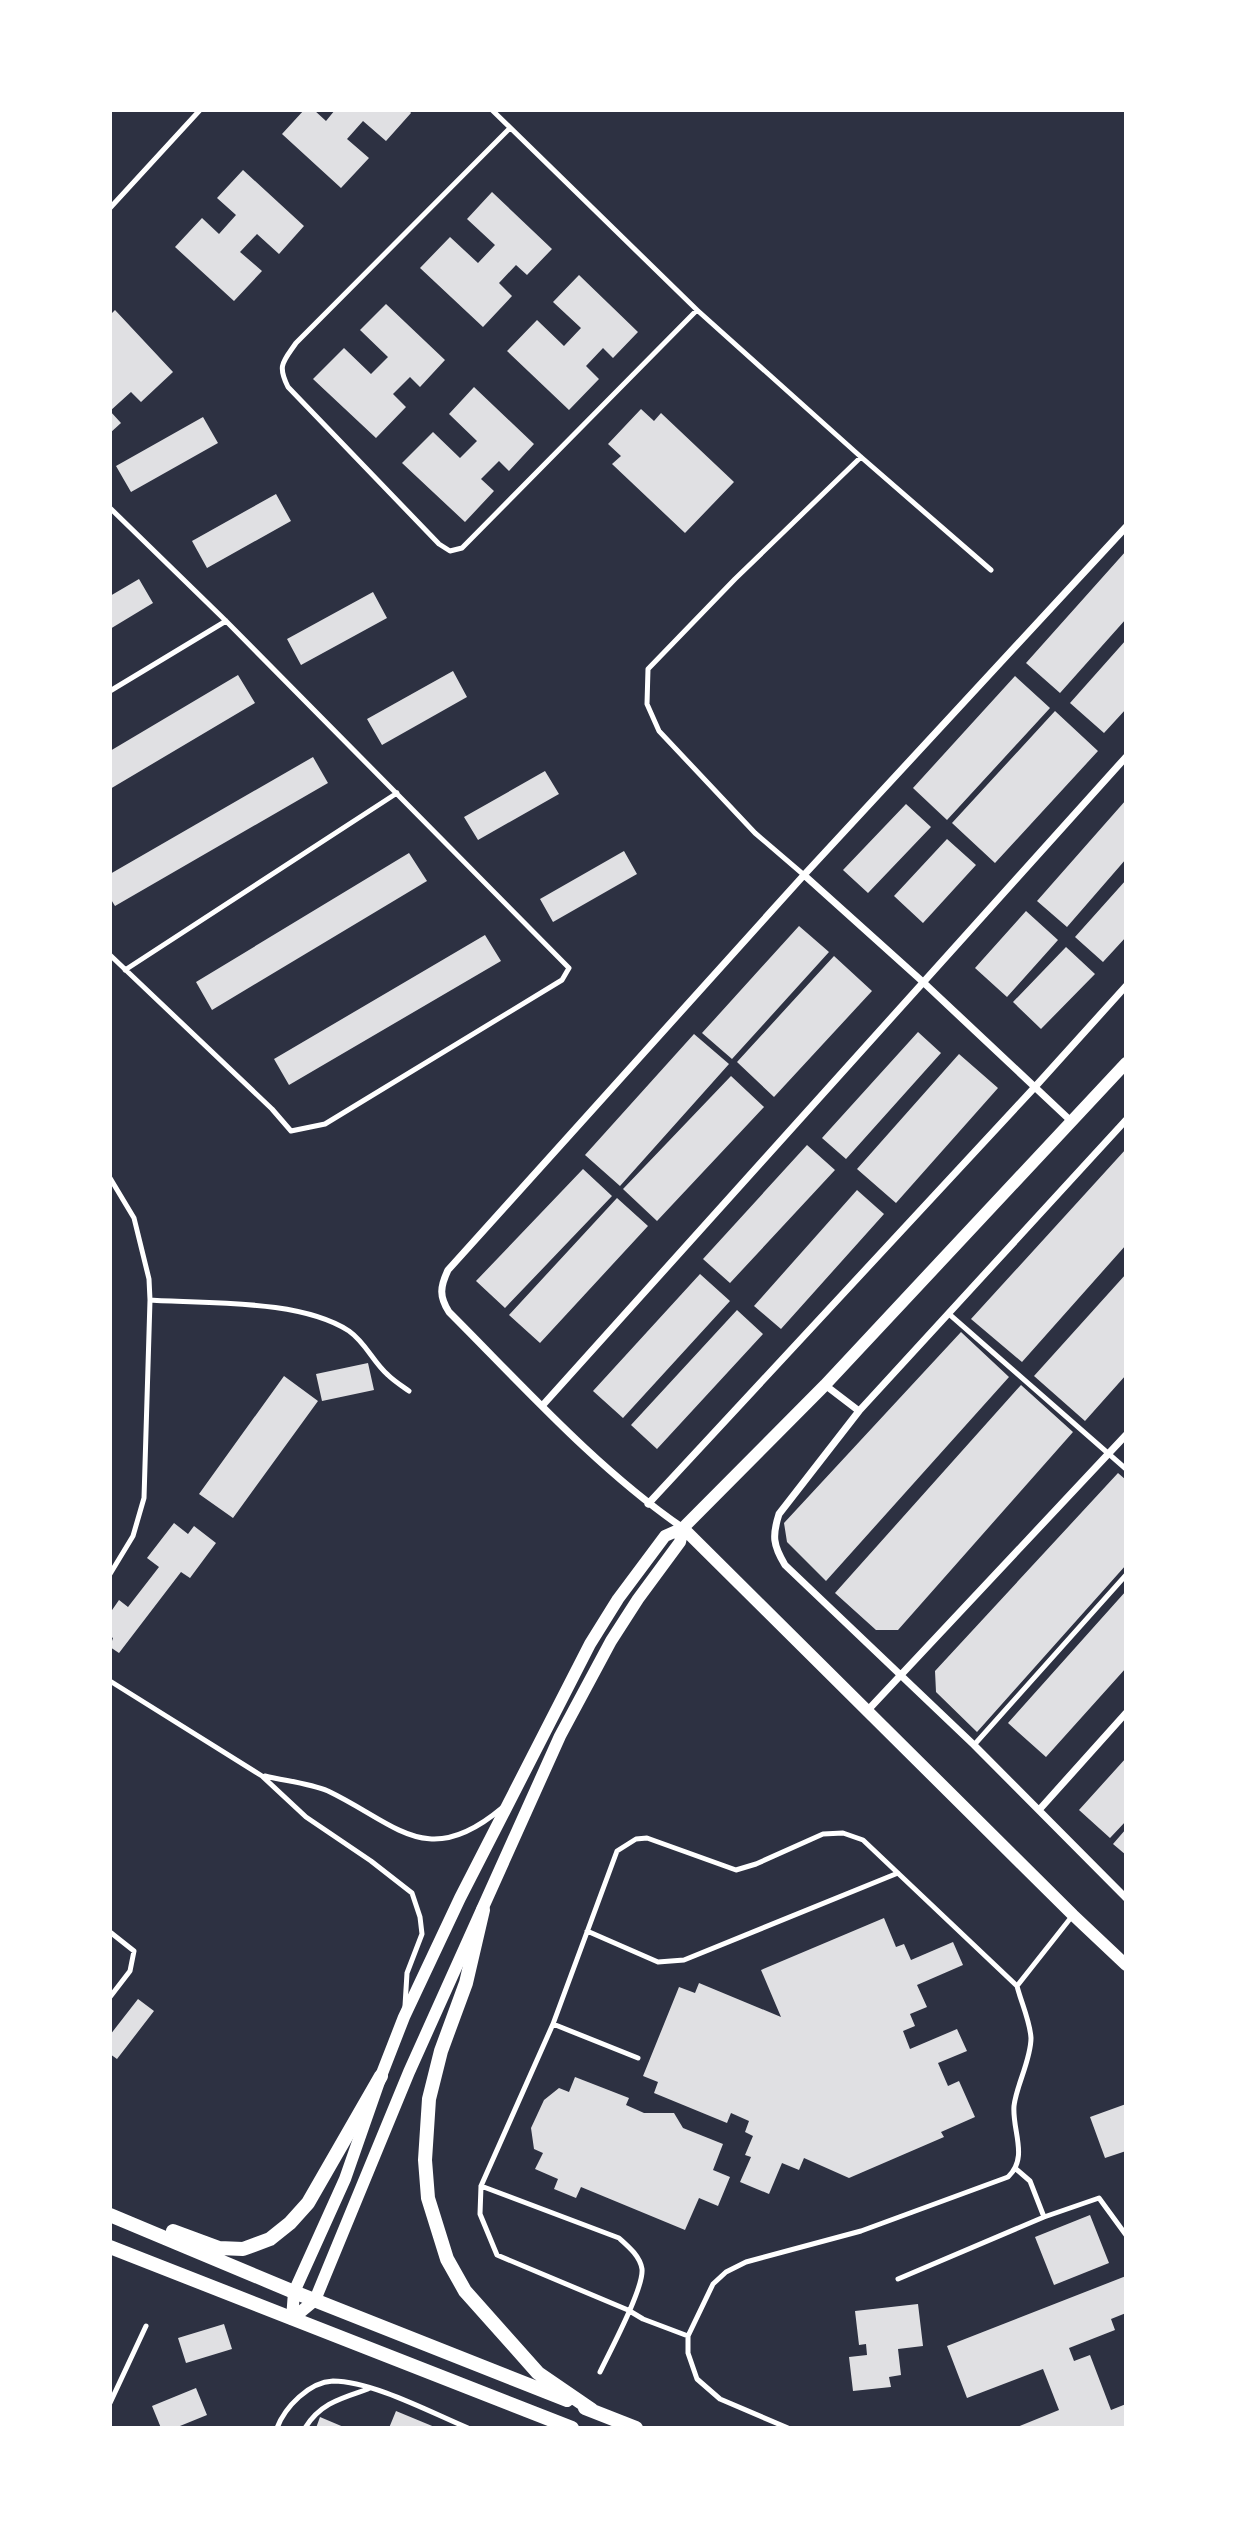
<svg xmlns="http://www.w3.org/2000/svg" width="1236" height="2538" viewBox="0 0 1236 2538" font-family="'DM Sans',sans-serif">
<rect width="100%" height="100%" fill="#2d3142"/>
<path fill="#e0e0e3" d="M 304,110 L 314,110 L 326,121 L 335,110 L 409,110 L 411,113 L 386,141 L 363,121 L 347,139 L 369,158 L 341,188 L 282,134 Z
M 243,170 L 304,226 L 279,254 L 257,234 L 240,252 L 262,271 L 234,301 L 175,247 L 202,218 L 219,234 L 236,215 L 217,198 Z
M 492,192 L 552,249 L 527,275 L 516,265 L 499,283 L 512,296 L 483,327 L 420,268 L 450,237 L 478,263 L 495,245 L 467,219 Z
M 579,275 L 638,332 L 613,358 L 603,348 L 586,366 L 599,379 L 569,410 L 507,351 L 537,320 L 564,346 L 581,328 L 553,302 Z
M 386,304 L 445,360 L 420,387 L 410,377 L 393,394 L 406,407 L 376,438 L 313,379 L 344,348 L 371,374 L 388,357 L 360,330 Z
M 115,310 L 173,372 L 141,402 L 131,392 L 110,411 L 110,315 Z
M 474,387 L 534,444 L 509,471 L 499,461 L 481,479 L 494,491 L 465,522 L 402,463 L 433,432 L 460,458 L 477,441 L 449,414 Z
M 641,409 L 654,421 L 661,413 L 734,482 L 685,533 L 612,464 L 621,456 L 608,444 Z
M 110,411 L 121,423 L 110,433 Z
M 203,417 L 218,443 L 131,492 L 116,466 Z
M 276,494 L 291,521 L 207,568 L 192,541 Z
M 1126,551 L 1126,619 L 1060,693 L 1026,663 Z
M 139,579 L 153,603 L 110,629 L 110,596 Z
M 373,592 L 387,618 L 301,665 L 287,639 Z
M 1126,640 L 1126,709 L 1104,733 L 1070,703 Z
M 453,671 L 467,697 L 382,745 L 367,719 Z
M 238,675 L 255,703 L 110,789 L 110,751 Z
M 1015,676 L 1050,708 L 947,820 L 913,788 Z
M 1055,711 L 1098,751 L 995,863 L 952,823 Z
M 313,757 L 328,783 L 115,906 L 110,898 L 110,874 Z
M 545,771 L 559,794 L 478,840 L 464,817 Z
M 1126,800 L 1126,859 L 1067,927 L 1037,901 Z
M 906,804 L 931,827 L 868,893 L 843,870 Z
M 947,839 L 976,865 L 923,923 L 894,896 Z
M 624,851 L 637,874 L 553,922 L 540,899 Z
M 409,853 L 427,881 L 212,1010 L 196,982 Z
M 1126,880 L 1126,937 L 1103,962 L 1075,937 Z
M 1026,911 L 1058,940 L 1007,997 L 975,968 Z
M 799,926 L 829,952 L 732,1059 L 702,1033 Z
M 485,935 L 501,961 L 289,1085 L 274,1059 Z
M 1066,947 L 1095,974 L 1041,1029 L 1013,1002 Z
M 834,956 L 872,991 L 774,1097 L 737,1062 Z
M 918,1032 L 941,1053 L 846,1159 L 822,1138 Z
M 694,1034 L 729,1064 L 620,1186 L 585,1155 Z
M 959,1054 L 998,1088 L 896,1203 L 857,1169 Z
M 731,1076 L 764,1107 L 657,1221 L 623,1189 Z
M 807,1145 L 835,1170 L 730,1283 L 703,1259 Z
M 1126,1149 L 1126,1245 L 1022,1362 L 971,1319 Z
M 583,1169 L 612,1196 L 505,1308 L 476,1281 Z
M 857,1190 L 884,1214 L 781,1329 L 754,1306 Z
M 617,1198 L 648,1226 L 540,1343 L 509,1315 Z
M 700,1274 L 730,1301 L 623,1418 L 593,1391 Z
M 1126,1274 L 1126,1375 L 1085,1421 L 1034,1376 Z
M 737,1310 L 763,1334 L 657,1449 L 631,1425 Z
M 961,1332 L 1009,1377 L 826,1581 L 787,1542 L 784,1523 Z
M 368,1363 L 374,1390 L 322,1401 L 316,1374 Z
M 284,1376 L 318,1401 L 233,1518 L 199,1494 Z
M 1021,1385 L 1073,1432 L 898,1630 L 876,1630 L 835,1593 Z
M 1118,1473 L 1126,1480 L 1126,1565 L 977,1732 L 936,1692 L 935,1671 Z
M 174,1523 L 188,1534 L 194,1526 L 216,1543 L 190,1578 L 181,1572 L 119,1653 L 110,1647 L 113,1638 L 110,1636 L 110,1613 L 119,1600 L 128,1607 L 159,1567 L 147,1558 Z
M 1126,1591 L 1126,1668 L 1046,1757 L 1008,1723 Z
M 1126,1758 L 1126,1821 L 1110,1838 L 1079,1810 Z
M 1126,1829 L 1126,1855 L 1113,1844 Z
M 884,1918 L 896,1947 L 904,1944 L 911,1960 L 953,1942 L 963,1965 L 917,1985 L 927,2007 L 910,2014 L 915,2026 L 903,2031 L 910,2049 L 957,2029 L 967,2051 L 938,2063 L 948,2086 L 959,2081 L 975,2117 L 941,2132 L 944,2137 L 849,2178 L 804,2158 L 799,2170 L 782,2163 L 769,2194 L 740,2182 L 751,2157 L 745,2155 L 753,2136 L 745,2132 L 749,2121 L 731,2113 L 727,2123 L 654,2093 L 658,2082 L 643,2076 L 679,1987 L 695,1993 L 699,1983 L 781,2017 L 761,1970 Z
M 138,1999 L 154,2011 L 117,2059 L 110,2054 L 110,2035 Z
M 575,2077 L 629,2098 L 626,2105 L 644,2113 L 674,2113 L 683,2128 L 723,2144 L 713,2170 L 730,2177 L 718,2206 L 699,2198 L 685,2230 L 581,2187 L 576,2198 L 554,2189 L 558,2179 L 535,2169 L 543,2153 L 534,2149 L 531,2128 L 544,2100 L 559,2088 L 569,2092 Z
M 1126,2104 L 1126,2151 L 1105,2158 L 1090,2117 Z
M 1090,2215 L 1109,2263 L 1054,2285 L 1035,2237 Z
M 1126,2276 L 1126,2313 L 1111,2319 L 1115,2330 L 1069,2348 L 1074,2361 L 1090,2355 L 1111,2410 L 1126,2404 L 1126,2428 L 1015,2428 L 1059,2410 L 1043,2369 L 967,2398 L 947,2346 Z
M 918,2304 L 923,2346 L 898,2349 L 901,2375 L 889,2377 L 891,2387 L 853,2391 L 849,2357 L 867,2355 L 866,2344 L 859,2345 L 855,2311 Z
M 224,2324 L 232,2349 L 186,2363 L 178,2338 Z
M 196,2388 L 207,2415 L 175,2428 L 161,2428 L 152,2406 Z
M 396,2411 L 437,2428 L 389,2428 Z
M 320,2417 L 346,2428 L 316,2428 Z"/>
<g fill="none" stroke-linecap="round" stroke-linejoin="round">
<path stroke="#fff" stroke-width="5" d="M 492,110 L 697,310 L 861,457 L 991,570
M 510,128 L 296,343 C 283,362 277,365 288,387 L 439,544 L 450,551 L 462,548 L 697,310
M 110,208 L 200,110
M 110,508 L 226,621 L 569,968 L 562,980 L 325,1124 L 291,1131 L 272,1109 L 110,955
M 110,691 L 226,621
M 804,875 L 755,833 L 659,731 L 647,704 L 648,669 L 735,579 L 861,457
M 125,970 L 397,793
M 110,1178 L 134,1218 L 149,1279 L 150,1300 L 144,1498 L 133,1536 L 110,1574
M 150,1300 C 208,1304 300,1299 349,1331 C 366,1343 373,1362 388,1375 C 394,1381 402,1386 409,1391
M 949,1314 L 1126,1469
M 110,1681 L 262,1776 L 306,1817 L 371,1861 L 412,1893 L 420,1917 L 422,1934 L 407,1973 L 405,2006
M 974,1745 L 1126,1575
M 265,1776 C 285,1781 309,1783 328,1791 C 397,1824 427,1871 502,1808
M 587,1931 L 658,1962 L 684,1960 L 898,1873
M 110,1932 L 134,1951 L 130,1971 L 110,1997
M 553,2024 L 638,2058
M 1016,2169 L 1030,2181 L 1044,2217
M 481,2186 L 619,2238 C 628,2246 640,2256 642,2269 C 644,2288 610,2351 600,2372
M 898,2279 L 1044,2217 L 1099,2198 L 1126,2235
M 688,2336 L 643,2319 L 628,2310 L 497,2255 L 480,2214 L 481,2186 L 553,2024 L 617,1851 L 636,1839 L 647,1838 L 736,1870 L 756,1864 L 823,1834 L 843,1833 L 863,1840 L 1017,1986
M 110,2403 L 146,2326
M 277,2428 C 285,2407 309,2382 333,2381 C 372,2381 432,2413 468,2428
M 305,2428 C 320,2403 342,2398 368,2389
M 788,2428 L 720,2399 L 697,2379 L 688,2353 L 688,2336 L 713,2284 L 726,2272 L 746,2262 L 861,2231 L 1008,2177 C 1029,2157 1012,2131 1014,2106 C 1016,2086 1031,2060 1031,2038 C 1030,2021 1021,2002 1017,1986 L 1073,1915"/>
<path stroke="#fff" stroke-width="7" d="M 804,875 L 923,982 L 1072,1122
M 1126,1120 L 859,1411 L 779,1514 C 772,1536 773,1545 785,1565 L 974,1745 L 1126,1898
M 825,1385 L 859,1411
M 542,1406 L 1126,757
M 648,1504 L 1034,1088 L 1126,986
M 683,1528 C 597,1469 522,1385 449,1312 C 439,1296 440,1287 448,1270 L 804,875 L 1126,527
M 868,1710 L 1126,1435
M 1039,1810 L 1126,1713"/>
<path stroke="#fff" stroke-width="12" d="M 683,1528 L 1073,1915 L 1126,1965
M 292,2319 L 294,2292 L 345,2179 L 381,2076 L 404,2017 L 460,1898 L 590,1644 L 618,1599 L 665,1536 L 683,1528 L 825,1385 L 1126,1063
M 292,2319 L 315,2300 L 409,2072 L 560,1736 L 611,1641 L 638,1599 L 680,1542 L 683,1528"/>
<path stroke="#fff" stroke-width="14" d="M 483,1910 L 466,1983 L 441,2051 L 429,2099 L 425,2160 L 428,2198 L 447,2259 L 465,2291 L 538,2373 L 592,2410
M 110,2215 L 294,2292 L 567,2400
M 173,2231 L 219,2248 L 243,2249 L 270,2239 L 290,2223 L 308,2203 L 381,2076
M 110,2247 L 572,2428
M 585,2408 L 636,2428"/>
</g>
<rect width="1236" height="2538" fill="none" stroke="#ffffff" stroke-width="224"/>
</svg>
